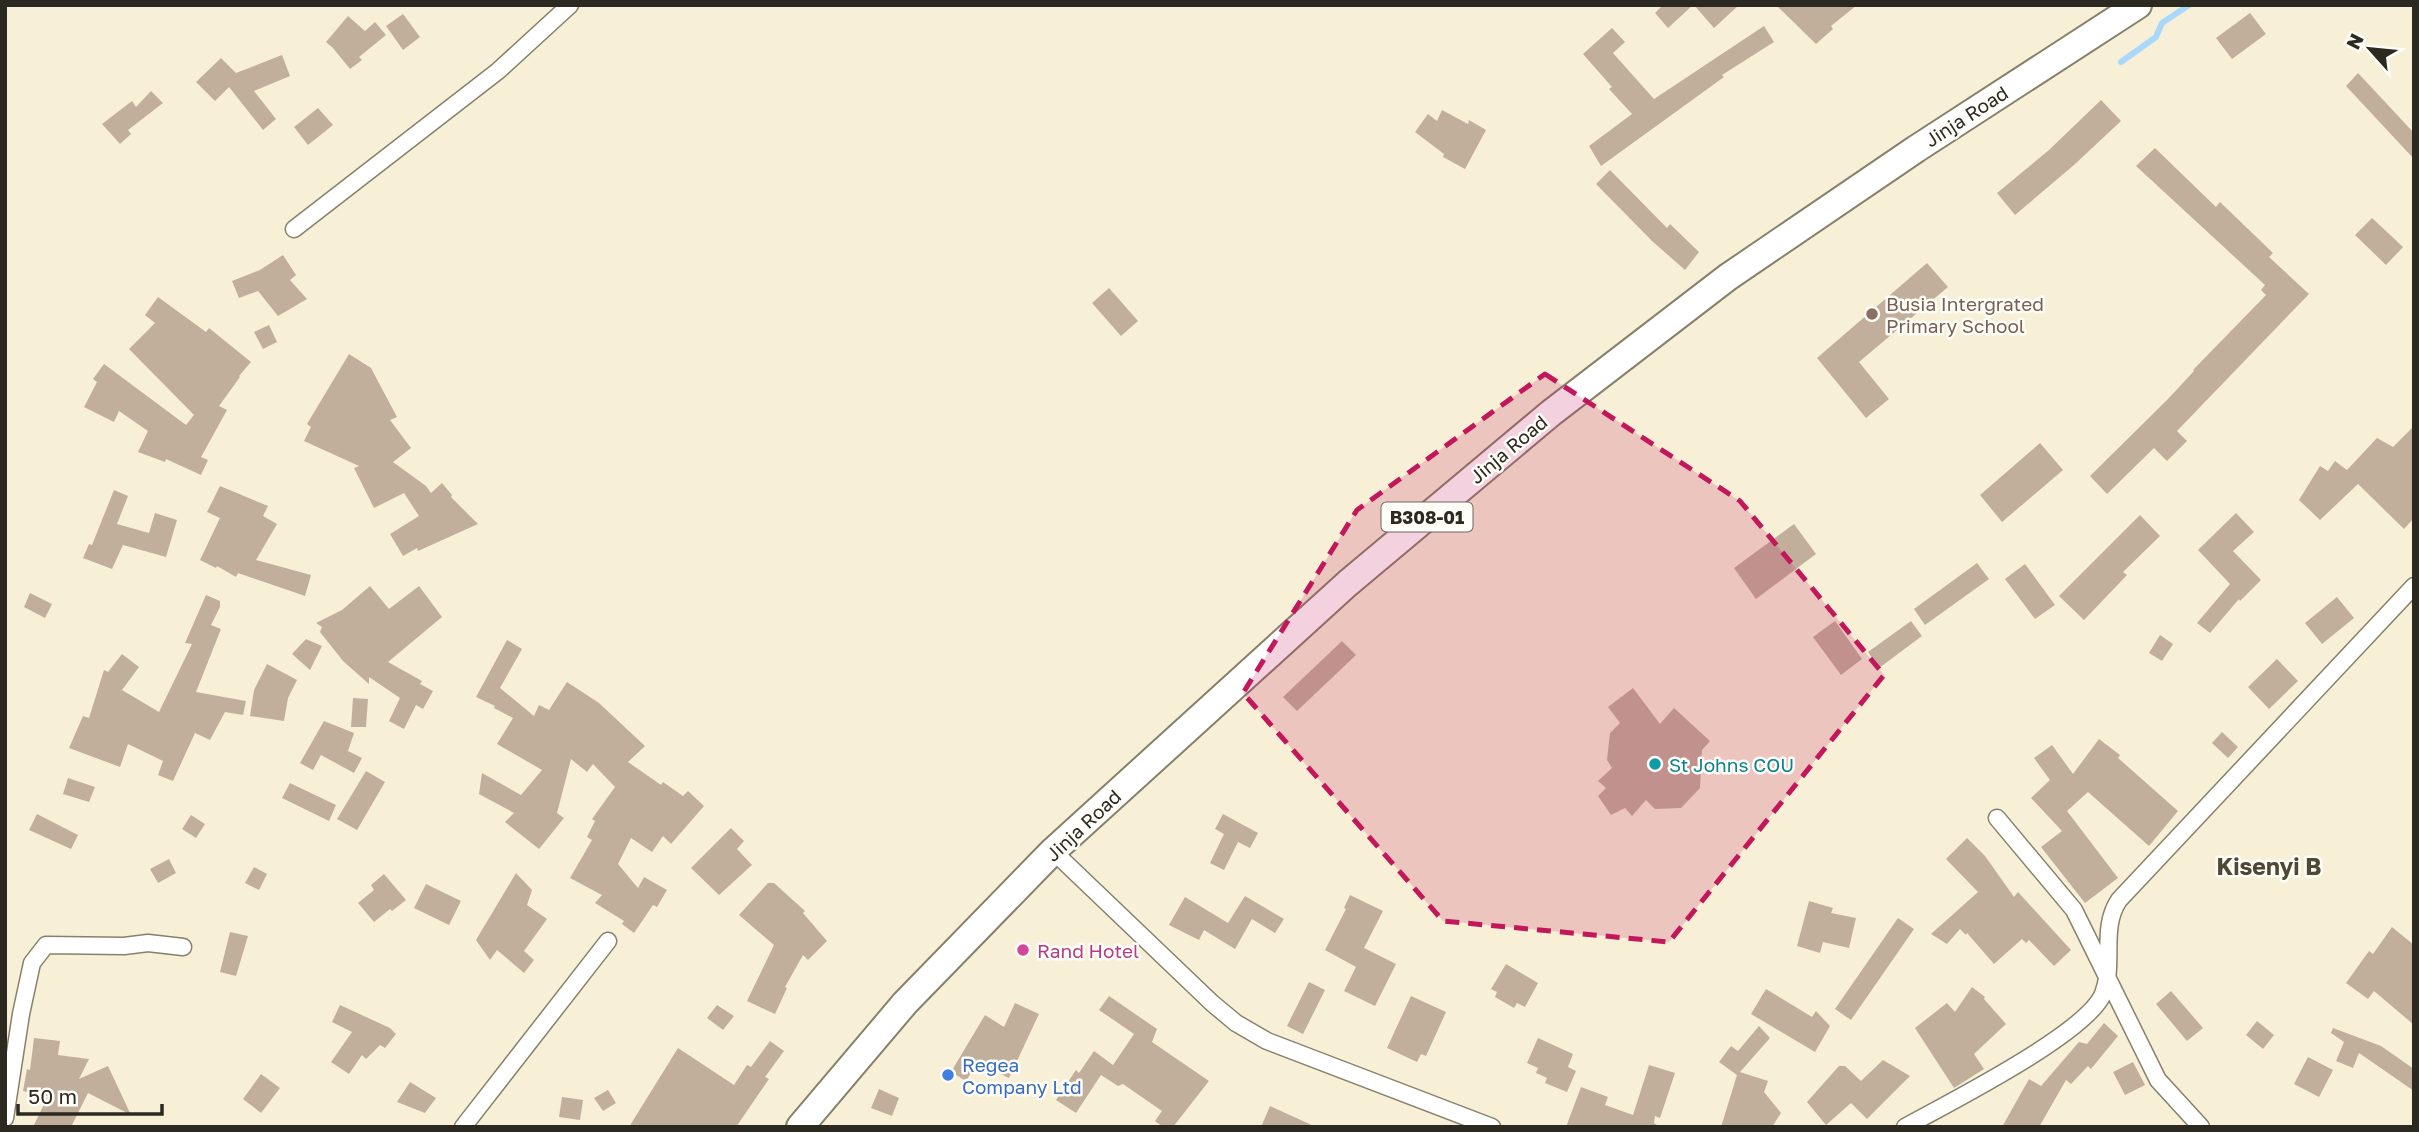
<svg xmlns="http://www.w3.org/2000/svg" width="2419" height="1132" viewBox="0 0 2419 1132" font-family="'Golos Text',sans-serif">
<rect width="100%" height="100%" fill="#f7f0d7"/>
<g fill="none" stroke-linecap="round" stroke-linejoin="round">
<path stroke="#aad7fc" stroke-width="6" d="M 2121,62 L 2156,37 L 2162,23 L 2189,5"/>
</g>
<path fill="#c1af9c" d="M 1663,5 L 1693,5 L 1668,28 L 1655,13 Z
M 1694,5 L 1739,5 L 1714,28 Z
M 1776,5 L 1857,5 L 1831,26 L 1833,29 L 1816,44 Z
M 2250,13 L 2266,34 L 2232,59 L 2216,38 Z
M 403,14 L 420,37 L 403,50 L 386,26 Z
M 348,16 L 365,31 L 375,22 L 386,35 L 359,57 L 362,60 L 350,69 L 333,48 L 326,42 Z
M 1764,26 L 1774,42 L 1722,75 L 1724,77 L 1601,166 L 1589,146 L 1632,114 L 1609,89 L 1612,87 L 1583,54 L 1612,28 L 1625,42 L 1613,53 L 1654,99 Z
M 282,55 L 290,76 L 254,91 L 276,119 L 263,130 L 229,87 L 215,101 L 196,82 L 221,58 L 236,73 Z
M 2358,73 L 2414,133 L 2414,159 L 2346,86 Z
M 151,91 L 163,103 L 128,130 L 131,134 L 120,144 L 102,124 L 132,101 L 136,107 Z
M 2101,100 L 2121,121 L 2074,165 L 2015,215 L 1997,193 L 2049,150 Z
M 318,108 L 333,125 L 308,145 L 294,127 Z
M 1442,110 L 1468,124 L 1469,120 L 1486,130 L 1465,169 L 1443,157 L 1444,154 L 1415,132 L 1428,114 L 1437,121 Z
M 2155,148 L 2216,207 L 2220,202 L 2273,253 L 2269,257 L 2309,294 L 2177,431 L 2187,441 L 2167,461 L 2154,448 L 2107,494 L 2090,476 L 2167,400 L 2194,371 L 2193,370 L 2266,295 L 2261,290 L 2265,285 L 2136,166 Z
M 1610,170 L 1667,228 L 1670,224 L 1699,252 L 1685,270 L 1652,241 L 1596,184 Z
M 2372,218 L 2403,247 L 2386,265 L 2355,235 Z
M 283,255 L 296,275 L 290,280 L 307,299 L 278,316 L 258,291 L 239,298 L 232,281 L 260,270 Z
M 1927,263 L 1948,287 L 1859,362 L 1889,399 L 1866,418 L 1817,358 Z
M 1109,288 L 1138,321 L 1121,336 L 1092,303 Z
M 158,297 L 206,332 L 209,328 L 251,362 L 239,376 L 240,377 L 219,406 L 227,410 L 201,457 L 208,460 L 201,475 L 166,459 L 165,462 L 138,452 L 148,431 L 119,411 L 114,422 L 84,407 L 97,382 L 93,379 L 104,364 L 186,425 L 194,415 L 129,349 L 155,323 L 145,315 Z
M 269,325 L 277,342 L 263,349 L 254,332 Z
M 349,354 L 371,368 L 397,417 L 390,420 L 411,448 L 393,462 L 426,486 L 431,493 L 442,483 L 452,495 L 451,497 L 478,524 L 418,551 L 417,548 L 403,556 L 390,534 L 419,516 L 404,493 L 374,508 L 354,468 L 359,466 L 304,441 L 311,427 L 307,424 Z
M 2414,426 L 2414,518 L 2404,529 L 2358,484 L 2320,520 L 2299,500 L 2320,466 L 2328,471 L 2335,461 L 2347,470 L 2377,438 L 2393,447 Z
M 2040,443 L 2063,470 L 2002,522 L 1980,495 Z
M 220,486 L 268,506 L 263,516 L 277,524 L 256,560 L 311,575 L 305,596 L 238,573 L 236,577 L 217,566 L 216,568 L 200,560 L 220,518 L 207,512 Z
M 114,490 L 128,496 L 117,524 L 149,533 L 155,513 L 177,520 L 166,557 L 123,545 L 112,569 L 83,558 L 89,544 L 92,545 Z
M 2236,513 L 2254,532 L 2233,551 L 2261,580 L 2240,601 L 2239,599 L 2210,633 L 2197,623 L 2230,584 L 2198,550 Z
M 2140,515 L 2160,536 L 2123,572 L 2127,575 L 2084,620 L 2059,596 Z
M 1794,524 L 1816,554 L 1756,599 L 1734,568 Z
M 1977,563 L 1989,579 L 1925,625 L 1914,609 Z
M 2025,564 L 2055,605 L 2035,619 L 2005,579 Z
M 370,586 L 389,609 L 419,586 L 442,617 L 388,662 L 422,681 L 420,684 L 433,691 L 423,709 L 416,705 L 404,729 L 389,721 L 400,698 L 369,677 L 369,684 L 343,661 L 320,632 L 322,627 L 316,623 L 342,610 Z
M 30,593 L 52,604 L 45,618 L 24,607 Z
M 206,595 L 220,601 L 220,607 L 211,625 L 221,629 L 196,692 L 246,701 L 243,715 L 225,712 L 210,740 L 195,733 L 173,781 L 158,775 L 163,761 L 128,744 L 120,767 L 69,748 L 83,716 L 89,718 L 104,670 L 108,672 L 122,654 L 139,667 L 122,690 L 159,712 L 192,644 L 185,643 Z
M 2337,597 L 2354,618 L 2322,644 L 2305,623 Z
M 1835,621 L 1862,659 L 1841,675 L 1813,637 Z
M 1911,621 L 1922,636 L 1879,668 L 1868,652 Z
M 2160,635 L 2173,644 L 2162,661 L 2149,653 Z
M 306,639 L 322,646 L 310,670 L 292,654 Z
M 507,640 L 522,649 L 500,688 L 534,716 L 539,705 L 549,710 L 567,682 L 599,703 L 645,746 L 628,762 L 661,785 L 663,782 L 683,796 L 688,791 L 704,806 L 671,844 L 663,836 L 652,852 L 631,838 L 618,864 L 638,888 L 644,877 L 667,890 L 657,907 L 653,905 L 634,933 L 622,924 L 624,921 L 595,903 L 602,895 L 570,878 L 592,840 L 587,837 L 595,821 L 592,819 L 615,787 L 593,764 L 587,772 L 571,759 L 557,813 L 564,818 L 539,849 L 505,822 L 514,813 L 479,794 L 482,773 L 521,795 L 542,770 L 497,744 L 513,718 L 494,708 L 495,706 L 476,697 Z
M 1342,641 L 1356,655 L 1297,711 L 1283,697 Z
M 2277,659 L 2298,681 L 2269,709 L 2248,687 Z
M 267,664 L 297,680 L 288,698 L 284,721 L 250,716 L 254,690 Z
M 1633,688 L 1660,724 L 1674,708 L 1710,741 L 1702,750 L 1700,788 L 1681,808 L 1655,809 L 1646,800 L 1632,816 L 1625,808 L 1611,815 L 1598,796 L 1606,788 L 1598,781 L 1612,768 L 1607,760 L 1610,733 L 1620,723 L 1608,707 Z
M 353,698 L 368,699 L 366,727 L 351,727 Z
M 324,721 L 354,733 L 348,751 L 362,758 L 354,773 L 321,755 L 313,770 L 300,763 Z
M 2222,732 L 2238,747 L 2228,758 L 2212,743 Z
M 2099,739 L 2120,755 L 2118,758 L 2178,811 L 2149,846 L 2088,792 L 2067,811 L 2118,878 L 2085,903 L 2041,847 L 2062,831 L 2031,798 L 2050,780 L 2034,758 L 2052,745 L 2073,774 Z
M 366,771 L 385,782 L 357,830 L 337,819 Z
M 68,778 L 95,787 L 89,802 L 63,794 Z
M 290,783 L 336,805 L 329,821 L 282,798 Z
M 37,814 L 78,835 L 71,849 L 29,830 Z
M 1223,814 L 1258,833 L 1250,848 L 1238,842 L 1224,870 L 1210,863 L 1224,834 L 1215,829 Z
M 191,815 L 205,824 L 196,838 L 182,829 Z
M 731,828 L 744,841 L 737,849 L 752,865 L 719,895 L 691,868 Z
M 1967,838 L 1985,856 L 2014,897 L 2018,892 L 2071,950 L 2054,966 L 2029,940 L 2026,943 L 2022,939 L 1994,964 L 1967,933 L 1966,935 L 1960,929 L 1947,944 L 1931,934 L 1978,892 L 1946,859 Z
M 169,859 L 176,873 L 158,883 L 150,869 Z
M 254,867 L 267,874 L 259,890 L 245,883 Z
M 516,873 L 532,890 L 527,905 L 547,919 L 524,951 L 534,960 L 524,973 L 497,950 L 490,960 L 476,940 Z
M 384,874 L 406,900 L 392,911 L 390,909 L 374,922 L 358,903 L 374,890 L 371,885 Z
M 768,883 L 774,883 L 805,911 L 803,913 L 827,941 L 808,960 L 803,955 L 785,987 L 787,988 L 775,1014 L 747,1001 L 774,945 L 739,915 Z
M 426,884 L 461,901 L 449,925 L 414,908 Z
M 1350,895 L 1383,911 L 1364,948 L 1396,964 L 1375,1006 L 1344,991 L 1356,967 L 1325,950 L 1346,909 L 1344,908 Z
M 1245,896 L 1284,919 L 1275,933 L 1252,919 L 1235,949 L 1204,930 L 1199,940 L 1169,925 L 1185,897 L 1228,923 Z
M 1809,901 L 1833,908 L 1831,913 L 1856,918 L 1849,948 L 1823,942 L 1820,953 L 1797,946 Z
M 1898,918 L 1914,929 L 1851,1020 L 1835,1009 Z
M 2392,927 L 2414,945 L 2414,1025 L 2374,991 L 2368,999 L 2346,983 L 2369,951 L 2373,954 Z
M 230,932 L 248,936 L 236,976 L 220,972 Z
M 1506,964 L 1538,983 L 1525,1007 L 1517,1003 L 1514,1008 L 1495,997 L 1497,992 L 1491,989 Z
M 1309,982 L 1325,990 L 1303,1034 L 1287,1026 Z
M 1972,987 L 1985,997 L 1984,999 L 2006,1024 L 1974,1054 L 1984,1069 L 1954,1088 L 1915,1028 L 1947,1003 L 1955,1012 Z
M 1766,989 L 1812,1017 L 1816,1011 L 1830,1026 L 1815,1052 L 1751,1014 Z
M 2171,991 L 2203,1028 L 2187,1041 L 2156,1004 Z
M 1109,996 L 1157,1029 L 1152,1042 L 1209,1081 L 1173,1127 L 1163,1127 L 1155,1121 L 1162,1111 L 1123,1084 L 1118,1086 L 1101,1075 L 1076,1113 L 1056,1100 L 1076,1070 L 1079,1073 L 1094,1051 L 1113,1065 L 1134,1034 L 1099,1010 Z
M 1411,996 L 1446,1012 L 1426,1056 L 1421,1054 L 1417,1062 L 1387,1048 Z
M 1015,1003 L 1039,1014 L 1009,1078 L 979,1064 L 973,1075 L 971,1073 L 966,1081 L 951,1072 L 985,1015 L 1004,1027 Z
M 340,1005 L 390,1028 L 396,1034 L 385,1048 L 380,1045 L 366,1059 L 362,1055 L 349,1074 L 331,1062 L 352,1032 L 332,1022 Z
M 717,1005 L 734,1016 L 723,1030 L 707,1018 Z
M 2257,1021 L 2274,1035 L 2263,1049 L 2246,1035 Z
M 2104,1023 L 2118,1036 L 2091,1069 L 2088,1066 L 2071,1084 L 2066,1080 L 2039,1127 L 2002,1127 L 2029,1079 L 2041,1086 L 2079,1042 L 2087,1044 Z
M 1759,1026 L 1770,1038 L 1740,1072 L 1768,1081 L 1764,1092 L 1781,1113 L 1772,1127 L 1721,1127 L 1737,1075 L 1719,1062 L 1731,1046 L 1738,1051 Z
M 2333,1028 L 2381,1046 L 2414,1069 L 2414,1091 L 2359,1053 L 2353,1068 L 2336,1061 L 2344,1042 L 2331,1033 Z
M 34,1038 L 60,1041 L 58,1055 L 89,1059 L 79,1079 L 108,1066 L 131,1115 L 88,1093 L 71,1127 L 33,1127 L 48,1096 L 23,1091 L 27,1069 L 30,1070 Z
M 1538,1038 L 1573,1054 L 1568,1067 L 1576,1071 L 1567,1092 L 1545,1083 L 1547,1078 L 1536,1073 L 1538,1068 L 1527,1063 Z
M 770,1041 L 784,1051 L 765,1077 L 769,1079 L 736,1127 L 629,1127 L 678,1048 L 734,1085 L 747,1065 L 751,1067 Z
M 2308,1057 L 2333,1070 L 2319,1097 L 2294,1084 Z
M 1883,1060 L 1910,1076 L 1867,1119 L 1851,1103 L 1826,1125 L 1807,1102 L 1839,1066 L 1845,1066 L 1861,1081 Z
M 2133,1062 L 2145,1085 L 2125,1095 L 2113,1072 Z
M 1649,1065 L 1675,1073 L 1660,1118 L 1655,1116 L 1654,1123 L 1660,1127 L 1566,1127 L 1581,1087 L 1608,1097 L 1605,1105 L 1633,1115 Z
M 261,1074 L 280,1088 L 261,1113 L 243,1099 Z
M 410,1082 L 436,1098 L 425,1113 L 397,1102 Z
M 879,1089 L 899,1098 L 892,1116 L 871,1108 Z
M 608,1090 L 616,1103 L 603,1111 L 594,1098 Z
M 562,1097 L 583,1100 L 580,1120 L 559,1117 Z
M 1270,1106 L 1316,1127 L 1261,1127 Z"/>
<g fill="none" stroke-linecap="round" stroke-linejoin="round">
<g stroke="#87806a" stroke-width="19">
<path id="minor" d="M 294,229 L 498,71 L 570,5
M 1997,818 L 2074,910 L 2158,1080 L 2201,1127
M 1053,851 L 1212,1003 L 1236,1023 L 1267,1041 L 1492,1127
M 5,1118 L 21,1014 L 32,963 L 46,945 L 124,946 L 148,943 L 183,947
M 463,1127 L 608,941
M 1905,1127 C 1948,1103 2086,1034 2103,994 C 2115,963 2100,928 2119,900 L 2414,586"/>
</g>
<g stroke="#87806a" stroke-width="30">
<path id="primary" d="M 800,1127 L 905,1003 L 1053,851 L 1348,583 L 1551,413 L 1728,277 L 1916,149 L 2138,5"/>
</g>
<use href="#minor" stroke="#fff" stroke-width="16"/>
<use href="#primary" stroke="#fff" stroke-width="26"/>
</g>
<path fill="#c2185b" fill-opacity="0.2" stroke="#c2185b" stroke-width="5" stroke-dasharray="14 9" stroke-linejoin="round" d="M 1545,374 L 1740,501 L 1884,675 L 1669,942 L 1443,921 L 1243,693 L 1357,510 Z"/>
<circle fill="#8d6e63" stroke="#fefdf8" stroke-width="2.5" cx="1872" cy="314" r="7"/>
<circle fill="#0f9aa8" stroke="#fefdf8" stroke-width="2.5" cx="1655" cy="764" r="7"/>
<circle fill="#d1479c" stroke="#fefdf8" stroke-width="2.5" cx="1023" cy="950" r="7"/>
<circle fill="#3f7fe0" stroke="#fefdf8" stroke-width="2.5" cx="948" cy="1075" r="7"/>
<g text-anchor="middle" dominant-baseline="central" stroke-width="5" stroke-linejoin="round" paint-order="stroke">
<rect fill="#fefdf8" stroke="#6b6961" stroke-width="2" x="1381.5" y="502.5" width="91" height="29" rx="5"/>
<g font-size="18" font-weight="bold" fill="#2c2920">
<text x="1427" y="517">B308-01</text>
</g>
<g font-size="19" fill="#2c2920" stroke="#fefdf8">
<text transform="translate(1966 116) rotate(-33)">Jinja Road</text>
<text transform="translate(1508 449) rotate(-40)">Jinja Road</text>
<text transform="translate(1083 825) rotate(-43)">Jinja Road</text>
</g>
<g font-size="19" fill="#785e54" stroke="#fefdf8" text-anchor="start">
<text x="1886" y="303">Busia Intergrated<tspan x="1886" dy="22">Primary School</tspan></text>
</g>
<g font-size="19" fill="#0d838f" stroke="#fefdf8" text-anchor="start">
<text x="1669" y="764">St Johns COU</text>
</g>
<g font-size="19" fill="#b23c85" stroke="#fefdf8" text-anchor="start">
<text x="1037" y="950">Rand Hotel</text>
</g>
<g font-size="19" fill="#366cbe" stroke="#fefdf8" text-anchor="start">
<text x="962" y="1064">Regea<tspan x="962" dy="22">Company Ltd</tspan></text>
</g>
<g font-size="23" font-weight="bold" fill="#4e4834" stroke="#fefdf8">
<text x="2269" y="866">Kisenyi B</text>
</g>
</g>
<rect width="2419" height="1132" fill="none" stroke="#2c2920" stroke-width="14"/>
<g transform="translate(2370 49) rotate(297)" stroke="#fefdf8" stroke-width="5" paint-order="stroke">
<path d="M0-5L12 26L0 18L-12 26Z" fill="#2c2920"/>
<text y="-10" font-size="19" font-weight="bold" text-anchor="middle" fill="#2c2920">N</text>
</g>
<path d="M18 1104v10h144v-10" fill="none" stroke="#2c2920" stroke-width="3.5"/>
<text x="28" y="1104" font-size="21" fill="#2c2920" stroke="#fefdf8" stroke-width="5" paint-order="stroke">50 m</text>
</svg>
